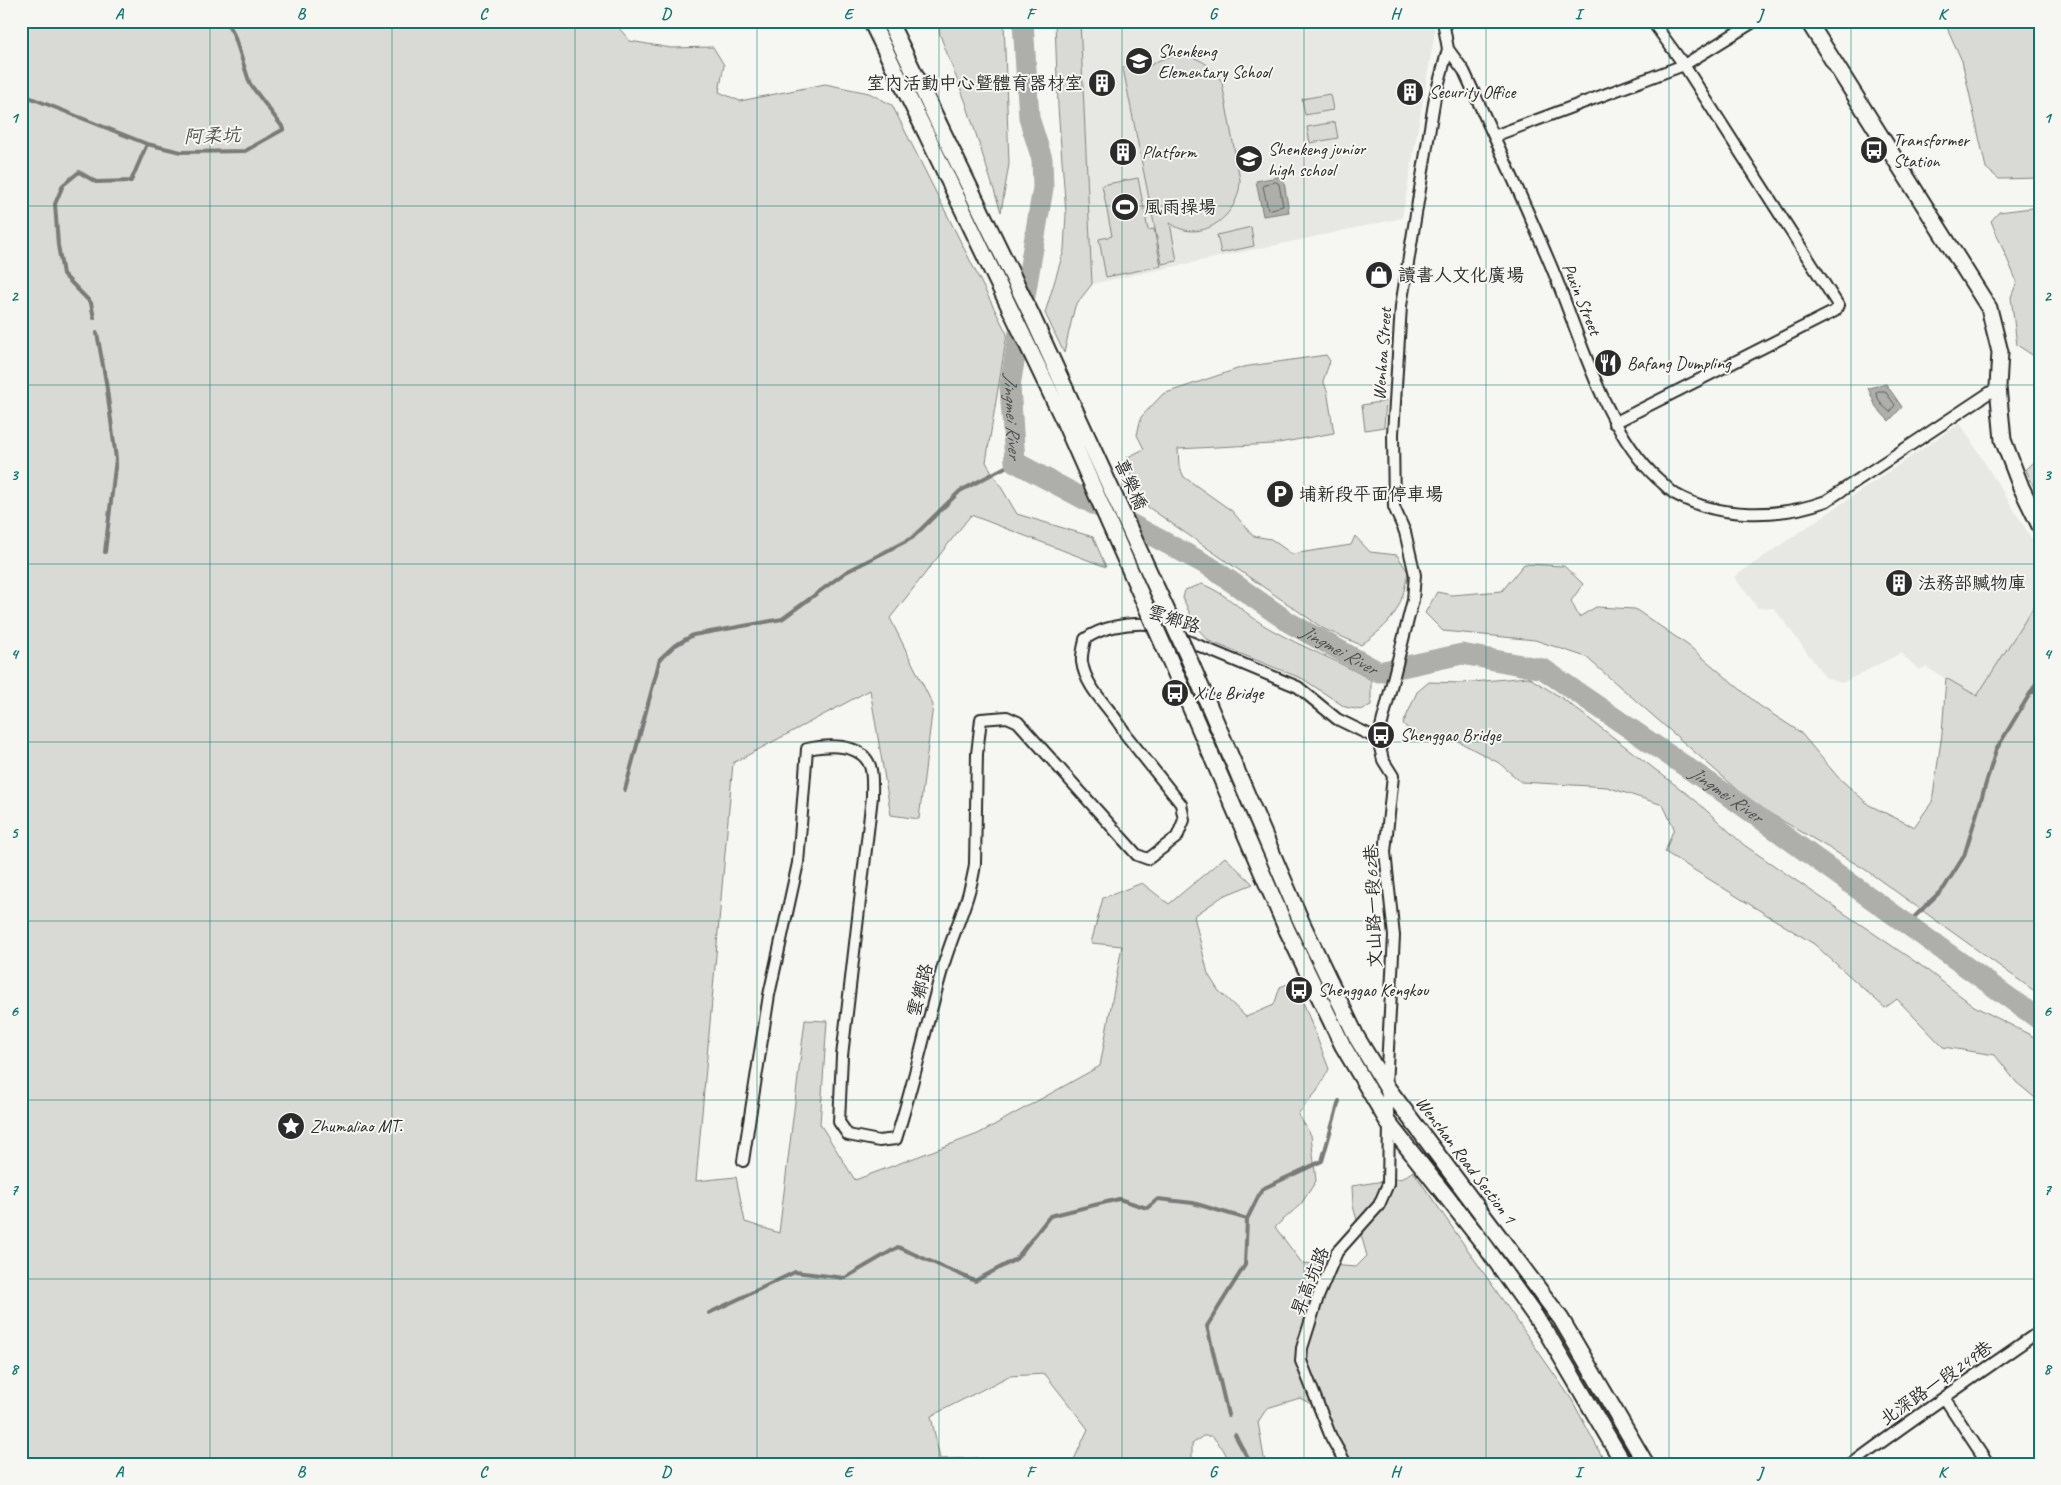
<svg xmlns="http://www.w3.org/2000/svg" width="2061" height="1485" viewBox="0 0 2061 1485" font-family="Caveat,'LXGW WenKai TC',sans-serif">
<rect width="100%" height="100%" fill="#f6f6f2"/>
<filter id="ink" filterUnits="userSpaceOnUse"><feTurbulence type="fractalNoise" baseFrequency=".02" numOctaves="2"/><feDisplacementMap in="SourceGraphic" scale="10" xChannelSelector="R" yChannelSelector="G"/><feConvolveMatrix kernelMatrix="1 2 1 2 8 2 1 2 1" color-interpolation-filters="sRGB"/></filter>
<g filter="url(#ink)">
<path fill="#e7e7e3" d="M 1080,21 L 1433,21 L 1435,31 L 1402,218 L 1092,284 Z
M 1960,423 L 2040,552 L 2040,597 L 1977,697 L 1926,667 L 1919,670 L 1901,653 L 1842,683 L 1826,678 L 1774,608 L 1758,608 L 1734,577 Z"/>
<path fill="#d9d9d5" stroke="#828280" d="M 21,21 L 613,21 L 630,41 L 671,48 L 713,47 L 724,65 L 719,92 L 740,101 L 825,84 L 869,93 L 892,105 L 1007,334 L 986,462 L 1017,514 L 1093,537 L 1106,567 L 971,515 L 890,618 L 933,705 L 919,819 L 891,815 L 870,690 L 733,763 L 696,1181 L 736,1177 L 745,1222 L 779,1233 L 805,1020 L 827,1021 L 820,1124 L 855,1180 L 978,1134 L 1100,1066 L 1122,946 L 1091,943 L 1103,898 L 1142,883 L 1169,904 L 1225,857 L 1253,884 L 1223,896 L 1194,916 L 1208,974 L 1218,990 L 1246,1017 L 1274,1005 L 1280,987 L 1295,981 L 1329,1069 L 1317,1091 L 1298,1114 L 1311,1135 L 1316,1181 L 1301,1204 L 1275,1227 L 1302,1263 L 1356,1267 L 1367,1256 L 1353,1206 L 1352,1186 L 1403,1178 L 1413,1171 L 1572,1400 L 1606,1464 L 1341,1464 L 1322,1432 L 1311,1404 L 1300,1398 L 1267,1408 L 1258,1422 L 1264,1458 L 1268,1464 L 1231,1464 L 1223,1449 L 1212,1436 L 1203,1436 L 1192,1444 L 1192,1464 L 1072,1464 L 1088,1429 L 1045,1374 L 1009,1376 L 931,1416 L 940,1459 L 978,1458 L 982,1464 L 21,1464 Z
M 938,21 L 1004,21 L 1009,164 L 1001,212 L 966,103 L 940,35 Z
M 1055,21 L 1080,21 L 1092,284 L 1075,306 L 1064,353 L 1045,313 L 1064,250 L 1066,213 L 1058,107 Z
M 1944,21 L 2040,21 L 2040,178 L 1999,179 L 1986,168 L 1962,61 Z
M 1184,55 C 1202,59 1214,67 1222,83 L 1240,180 C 1240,215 1201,246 1170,223 L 1177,261 L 1162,264 L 1123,68 L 1140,65 L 1142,73 C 1155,60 1166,56 1184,55 Z
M 1330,94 L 1333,110 L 1305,115 L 1302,99 Z
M 1335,122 L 1338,138 L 1310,143 L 1307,127 Z
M 1138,178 L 1148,230 L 1154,229 L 1161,266 L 1106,277 L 1099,239 L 1112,236 L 1102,185 Z
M 2040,207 L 2040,365 L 2037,358 L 2017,345 L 2011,297 L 2017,282 L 1991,221 L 1999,212 Z
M 1251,227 L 1254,246 L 1221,253 L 1217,235 Z
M 1326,355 L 1330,361 L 1323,381 L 1327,390 L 1334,433 L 1273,444 L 1178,449 L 1179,466 L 1184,477 L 1232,511 L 1253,536 L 1271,539 L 1292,554 L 1351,545 L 1355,536 L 1370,552 L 1397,555 L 1408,572 C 1401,611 1393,622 1361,645 L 1324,629 L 1148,507 L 1128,469 L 1126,458 L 1144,449 L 1137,435 L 1141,417 L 1163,394 L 1243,367 Z
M 1386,401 L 1384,427 L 1365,430 L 1362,405 Z
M 2040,456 L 2040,500 L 2026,470 Z
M 1524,564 L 1564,566 L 1583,584 L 1571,601 L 1579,617 L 1596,607 L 1635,609 L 1689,646 L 1760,706 L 1800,732 L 1837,776 L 1869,805 L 1914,827 L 1932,802 L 1942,734 L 1946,678 L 1977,696 L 2040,597 L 2040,995 L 1863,868 L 1754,804 L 1586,657 L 1535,640 L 1443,631 L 1425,613 L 1437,592 L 1452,595 L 1502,591 Z
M 1202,584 C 1230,595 1246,616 1272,630 C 1304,648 1339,661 1371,680 L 1371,705 L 1361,710 L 1345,707 L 1303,679 L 1209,641 L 1195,626 L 1183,598 L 1185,590 Z
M 1528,677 L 1562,698 L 1695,800 L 1744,845 L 1923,967 L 1974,1006 L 2040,1040 L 2040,1102 L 2016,1082 L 1995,1055 L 1943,1047 L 1897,999 L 1885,1008 L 1814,944 L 1665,852 L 1674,828 L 1663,805 L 1607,787 L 1521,782 L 1499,763 L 1446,735 L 1418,738 L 1403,724 L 1417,692 L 1429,682 L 1462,683 Z"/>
<path fill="#aeaeab" stroke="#7a7a78" d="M 1283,176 L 1289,212 L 1263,216 L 1256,181 Z
M 1886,384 L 1902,407 L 1889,421 L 1876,407 L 1868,388 Z"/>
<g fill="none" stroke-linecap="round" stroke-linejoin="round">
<path stroke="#5f5f5e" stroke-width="1" d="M 1276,182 L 1279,184 L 1283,206 L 1268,210 L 1263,186 Z
M 1878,391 L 1885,391 L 1895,405 L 1890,412 L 1881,404 L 1876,394 Z"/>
<path stroke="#7a7a78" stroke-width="4" d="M 21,94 L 147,144 L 181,152 L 245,151 L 284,129 L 250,84 L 234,35 L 226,21
M 94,318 L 91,303 L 63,274 L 58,245 L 55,204 L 63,185 L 79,172 L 96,182 L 131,181 L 147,144
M 97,333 L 106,382 L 116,459 L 105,552
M 2032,692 L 2040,692
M 625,790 L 660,659 L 674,646 L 693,635 L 782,619 L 846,572 L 912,538 L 960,491 L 1015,462
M 1907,924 L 1944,888 L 1964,856 L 1996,750 L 2040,677
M 709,1313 L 795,1272 L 845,1278 L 898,1247 L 975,1281 L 1016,1259 L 1050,1216 L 1119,1199 L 1147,1208 L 1158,1199 L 1193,1203 L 1247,1219
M 1228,1415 L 1207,1326 L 1245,1265 L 1247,1219 L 1262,1189 L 1322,1161 L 1339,1101
M 1235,1435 L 1251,1464"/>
<path stroke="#aeaeab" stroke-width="21" id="s1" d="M 1023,21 L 1029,118 L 1042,159 L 1043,188 L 1010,386 L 1015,462 L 1209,566 L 1290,623 L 1379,672 L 1462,654 L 1543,669 L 1736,801 L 2040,1020"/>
<g stroke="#2b2b2b" stroke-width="14">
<path id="minor" d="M 1448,49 L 1464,71 C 1493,134 1522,197 1549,261 C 1579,330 1602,428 1658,479 C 1663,483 1669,490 1675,494 C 1719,519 1780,518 1826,501 L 1998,387
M 1494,136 L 1684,65 L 1755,21
M 1614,423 L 1835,311 L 1838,305 L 1684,65 L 1652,21
M 743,1161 L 769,995 L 798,863 L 807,749 C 826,745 861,742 870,766 C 873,774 872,788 872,797 L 842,1056 L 839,1122 L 848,1135 L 879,1141 L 896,1139 C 914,1083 926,1026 942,970 C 952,934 970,901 975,864 L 977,754 L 981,719 L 1007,717 L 1018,722 L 1137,855 L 1148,859 L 1177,837 L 1184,820 L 1181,804 L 1126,735 C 1114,710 1086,691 1082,662 C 1081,655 1084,646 1085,639 C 1102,627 1126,623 1147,624 L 1298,687 L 1337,719 L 1378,739
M 1945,1399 L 1988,1464
M 1346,1464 L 1331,1437 L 1301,1361 L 1302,1348 L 1318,1297 L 1337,1252 L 1379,1205 L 1388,1184 L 1389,1124 L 1386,1086 L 1394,936 L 1385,852 L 1393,776 L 1383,760 L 1378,739 L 1413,600 L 1415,575 L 1405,532 L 1394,507 L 1393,434 L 1401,306 L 1435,97 L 1448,49 L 1443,21
M 1852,1464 C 1913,1418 1977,1375 2040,1331"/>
</g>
<g stroke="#2b2b2b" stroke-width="19">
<path id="secondary" d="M 871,21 L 925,131
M 889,21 L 938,122
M 1808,21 L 1989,308 L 2000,352 L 1998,387 L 2003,440 L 2021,487 L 2040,526
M 1169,658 L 1287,930 L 1343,1046 L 1389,1124 L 1483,1243 L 1547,1333 L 1624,1464
M 1189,659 L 1301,921 L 1357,1038 L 1386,1086 L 1561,1319 L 1646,1464"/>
</g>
<use href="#minor" stroke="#f6f6f2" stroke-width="10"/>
<use href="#secondary" stroke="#f6f6f2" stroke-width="15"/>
<g stroke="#2b2b2b" stroke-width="19" stroke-linecap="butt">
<path id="secondary-bridge" d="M 938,122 L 1031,314 L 1189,659
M 925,131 L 1063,419 L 1169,658"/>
</g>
<use href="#secondary-bridge" stroke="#f6f6f2" stroke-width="15"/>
</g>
</g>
<path fill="none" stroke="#0f766e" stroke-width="1" stroke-opacity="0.55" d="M 210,21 L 210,1464M 392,21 L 392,1464M 575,21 L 575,1464M 757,21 L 757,1464M 939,21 L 939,1464M 1122,21 L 1122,1464M 1304,21 L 1304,1464M 1486,21 L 1486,1464M 1669,21 L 1669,1464M 1851,21 L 1851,1464M 21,206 L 2040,206M 21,385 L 2040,385M 21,564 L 2040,564M 21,742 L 2040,742M 21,921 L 2040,921M 21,1100 L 2040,1100M 21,1279 L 2040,1279"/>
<defs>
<g id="school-disc" transform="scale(1.4375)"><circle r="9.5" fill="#2b2b2b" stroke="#f6f6f2"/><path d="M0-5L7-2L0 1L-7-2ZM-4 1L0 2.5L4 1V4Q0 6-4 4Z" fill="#fff"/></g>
<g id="building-disc" transform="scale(1.4375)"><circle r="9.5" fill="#2b2b2b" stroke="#f6f6f2"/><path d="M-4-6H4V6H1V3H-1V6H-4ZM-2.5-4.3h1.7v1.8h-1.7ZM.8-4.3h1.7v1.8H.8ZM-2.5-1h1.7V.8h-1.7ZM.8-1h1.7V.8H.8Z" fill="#fff"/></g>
<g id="bus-disc" transform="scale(1.4375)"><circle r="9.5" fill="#2b2b2b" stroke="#f6f6f2"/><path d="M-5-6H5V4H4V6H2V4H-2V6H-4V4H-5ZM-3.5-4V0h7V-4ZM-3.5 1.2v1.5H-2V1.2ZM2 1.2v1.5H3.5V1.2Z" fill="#fff"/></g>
<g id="stadium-disc" transform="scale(1.4375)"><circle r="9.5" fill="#2b2b2b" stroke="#f6f6f2"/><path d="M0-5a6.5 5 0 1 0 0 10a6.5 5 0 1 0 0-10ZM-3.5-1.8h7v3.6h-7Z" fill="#fff"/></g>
<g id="shop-disc" transform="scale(1.4375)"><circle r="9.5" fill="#2b2b2b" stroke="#f6f6f2"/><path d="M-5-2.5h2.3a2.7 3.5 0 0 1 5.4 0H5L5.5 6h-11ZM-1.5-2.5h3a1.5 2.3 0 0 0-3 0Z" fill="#fff"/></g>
<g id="restaurant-disc" transform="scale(1.4375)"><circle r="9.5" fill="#2b2b2b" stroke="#f6f6f2"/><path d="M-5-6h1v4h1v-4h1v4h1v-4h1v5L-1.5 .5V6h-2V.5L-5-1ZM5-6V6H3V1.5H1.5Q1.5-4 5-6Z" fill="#fff"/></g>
<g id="parking-disc" transform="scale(1.4375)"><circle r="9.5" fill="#2b2b2b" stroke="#f6f6f2"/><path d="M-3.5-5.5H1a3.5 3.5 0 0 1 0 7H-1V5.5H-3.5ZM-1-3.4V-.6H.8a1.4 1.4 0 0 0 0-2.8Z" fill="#fff"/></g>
<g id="sight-disc" transform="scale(1.4375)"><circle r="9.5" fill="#2b2b2b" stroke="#f6f6f2"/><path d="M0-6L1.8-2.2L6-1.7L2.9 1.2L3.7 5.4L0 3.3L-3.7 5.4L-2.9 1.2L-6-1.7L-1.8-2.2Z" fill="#fff"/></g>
</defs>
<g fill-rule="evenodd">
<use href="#school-disc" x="1139" y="61"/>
<use href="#building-disc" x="1102" y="83"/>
<use href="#building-disc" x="1410" y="92"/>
<use href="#bus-disc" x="1874" y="150"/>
<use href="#building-disc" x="1123" y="152"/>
<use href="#school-disc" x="1249" y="159"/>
<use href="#stadium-disc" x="1125" y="207"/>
<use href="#shop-disc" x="1379" y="275"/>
<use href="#restaurant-disc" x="1608" y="363"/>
<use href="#parking-disc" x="1280" y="494"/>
<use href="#building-disc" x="1899" y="583"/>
<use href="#bus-disc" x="1175" y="693"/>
<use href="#bus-disc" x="1381" y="735"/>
<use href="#bus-disc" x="1299" y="990"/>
<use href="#sight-disc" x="291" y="1126"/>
</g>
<g text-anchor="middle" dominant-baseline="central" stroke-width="4" stroke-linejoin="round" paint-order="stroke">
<g font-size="18" fill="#2b2b2b" stroke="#f6f6f2" text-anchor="start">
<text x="1158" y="51">Shenkeng<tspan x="1158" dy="21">Elementary School</tspan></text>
<text x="1083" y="83" text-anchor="end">室內活動中心暨體育器材室</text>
<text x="1429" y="92">Security Office</text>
<text x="1893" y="140">Transformer<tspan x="1893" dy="21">Station</tspan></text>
<text x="1268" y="149">Shenkeng junior<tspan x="1268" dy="21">high school</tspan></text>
<text x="1142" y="152">Platform</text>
<text x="1144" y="207">風雨操場</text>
<text x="1398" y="275">讀書人文化廣場</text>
<text x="1627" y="363">Bafang Dumpling</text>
<text x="1299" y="494">埔新段平面停車場</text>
<text x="1918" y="583">法務部贓物庫</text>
<text x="1194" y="693">XiLe Bridge</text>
<text x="1400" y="735">Shenggao Bridge</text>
<text x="1318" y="990">Shenggao Kengkou</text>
<text x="310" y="1126">Zhumaliao MT.</text>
</g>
<g font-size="18" fill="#2b2b2b" stroke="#f6f6f2">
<text transform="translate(1582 299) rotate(68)">Puxin Street</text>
<text transform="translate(1382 354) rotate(-86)">Wenhoa Street</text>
<text transform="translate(1131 484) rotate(66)">喜樂橋</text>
<text transform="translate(1174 619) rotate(18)">雲鄉路</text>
<text transform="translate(1373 906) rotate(-92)">文山路一段62巷</text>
<text transform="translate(920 990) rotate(-75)">雲鄉路</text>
<text transform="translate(1466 1160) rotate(53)">Wenshan Road Section 1</text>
<text transform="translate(1310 1281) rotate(-68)">昇高坑路</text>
<text transform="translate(1936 1383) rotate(-35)">北深路一段249巷</text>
</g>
<g font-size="19" font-style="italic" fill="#525251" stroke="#f6f6f2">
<text transform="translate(212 136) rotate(-2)">阿柔坑</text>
<text stroke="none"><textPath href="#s1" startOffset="401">Jingmei River</textPath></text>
<text stroke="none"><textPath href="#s1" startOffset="821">Jingmei River</textPath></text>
<text stroke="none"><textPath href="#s1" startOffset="1256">Jingmei River</textPath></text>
</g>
</g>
<rect width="2061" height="1485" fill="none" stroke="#f6f6f2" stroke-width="55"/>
<rect x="28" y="28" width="2006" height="1430" fill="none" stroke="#0f766e" stroke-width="2"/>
<g font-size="16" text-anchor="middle" font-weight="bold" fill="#0f766e">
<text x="119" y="19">A</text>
<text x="301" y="19">B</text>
<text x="483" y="19">C</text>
<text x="666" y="19">D</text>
<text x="848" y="19">E</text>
<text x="1030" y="19">F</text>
<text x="1213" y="19">G</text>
<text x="1395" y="19">H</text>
<text x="1578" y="19">I</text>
<text x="1760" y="19">J</text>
<text x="1942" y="19">K</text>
<text x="14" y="123">1</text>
<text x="2047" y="123">1</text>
<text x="14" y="301">2</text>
<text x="2047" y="301">2</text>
<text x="14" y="480">3</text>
<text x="2047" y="480">3</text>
<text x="14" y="659">4</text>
<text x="2047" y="659">4</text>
<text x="14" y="838">5</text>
<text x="2047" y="838">5</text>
<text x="14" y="1016">6</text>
<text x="2047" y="1016">6</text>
<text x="14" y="1195">7</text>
<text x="2047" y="1195">7</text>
<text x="14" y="1374">8</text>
<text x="2047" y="1374">8</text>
<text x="119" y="1477">A</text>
<text x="301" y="1477">B</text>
<text x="483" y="1477">C</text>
<text x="666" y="1477">D</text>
<text x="848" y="1477">E</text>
<text x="1030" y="1477">F</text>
<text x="1213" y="1477">G</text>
<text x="1395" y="1477">H</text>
<text x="1578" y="1477">I</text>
<text x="1760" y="1477">J</text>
<text x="1942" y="1477">K</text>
</g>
</svg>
